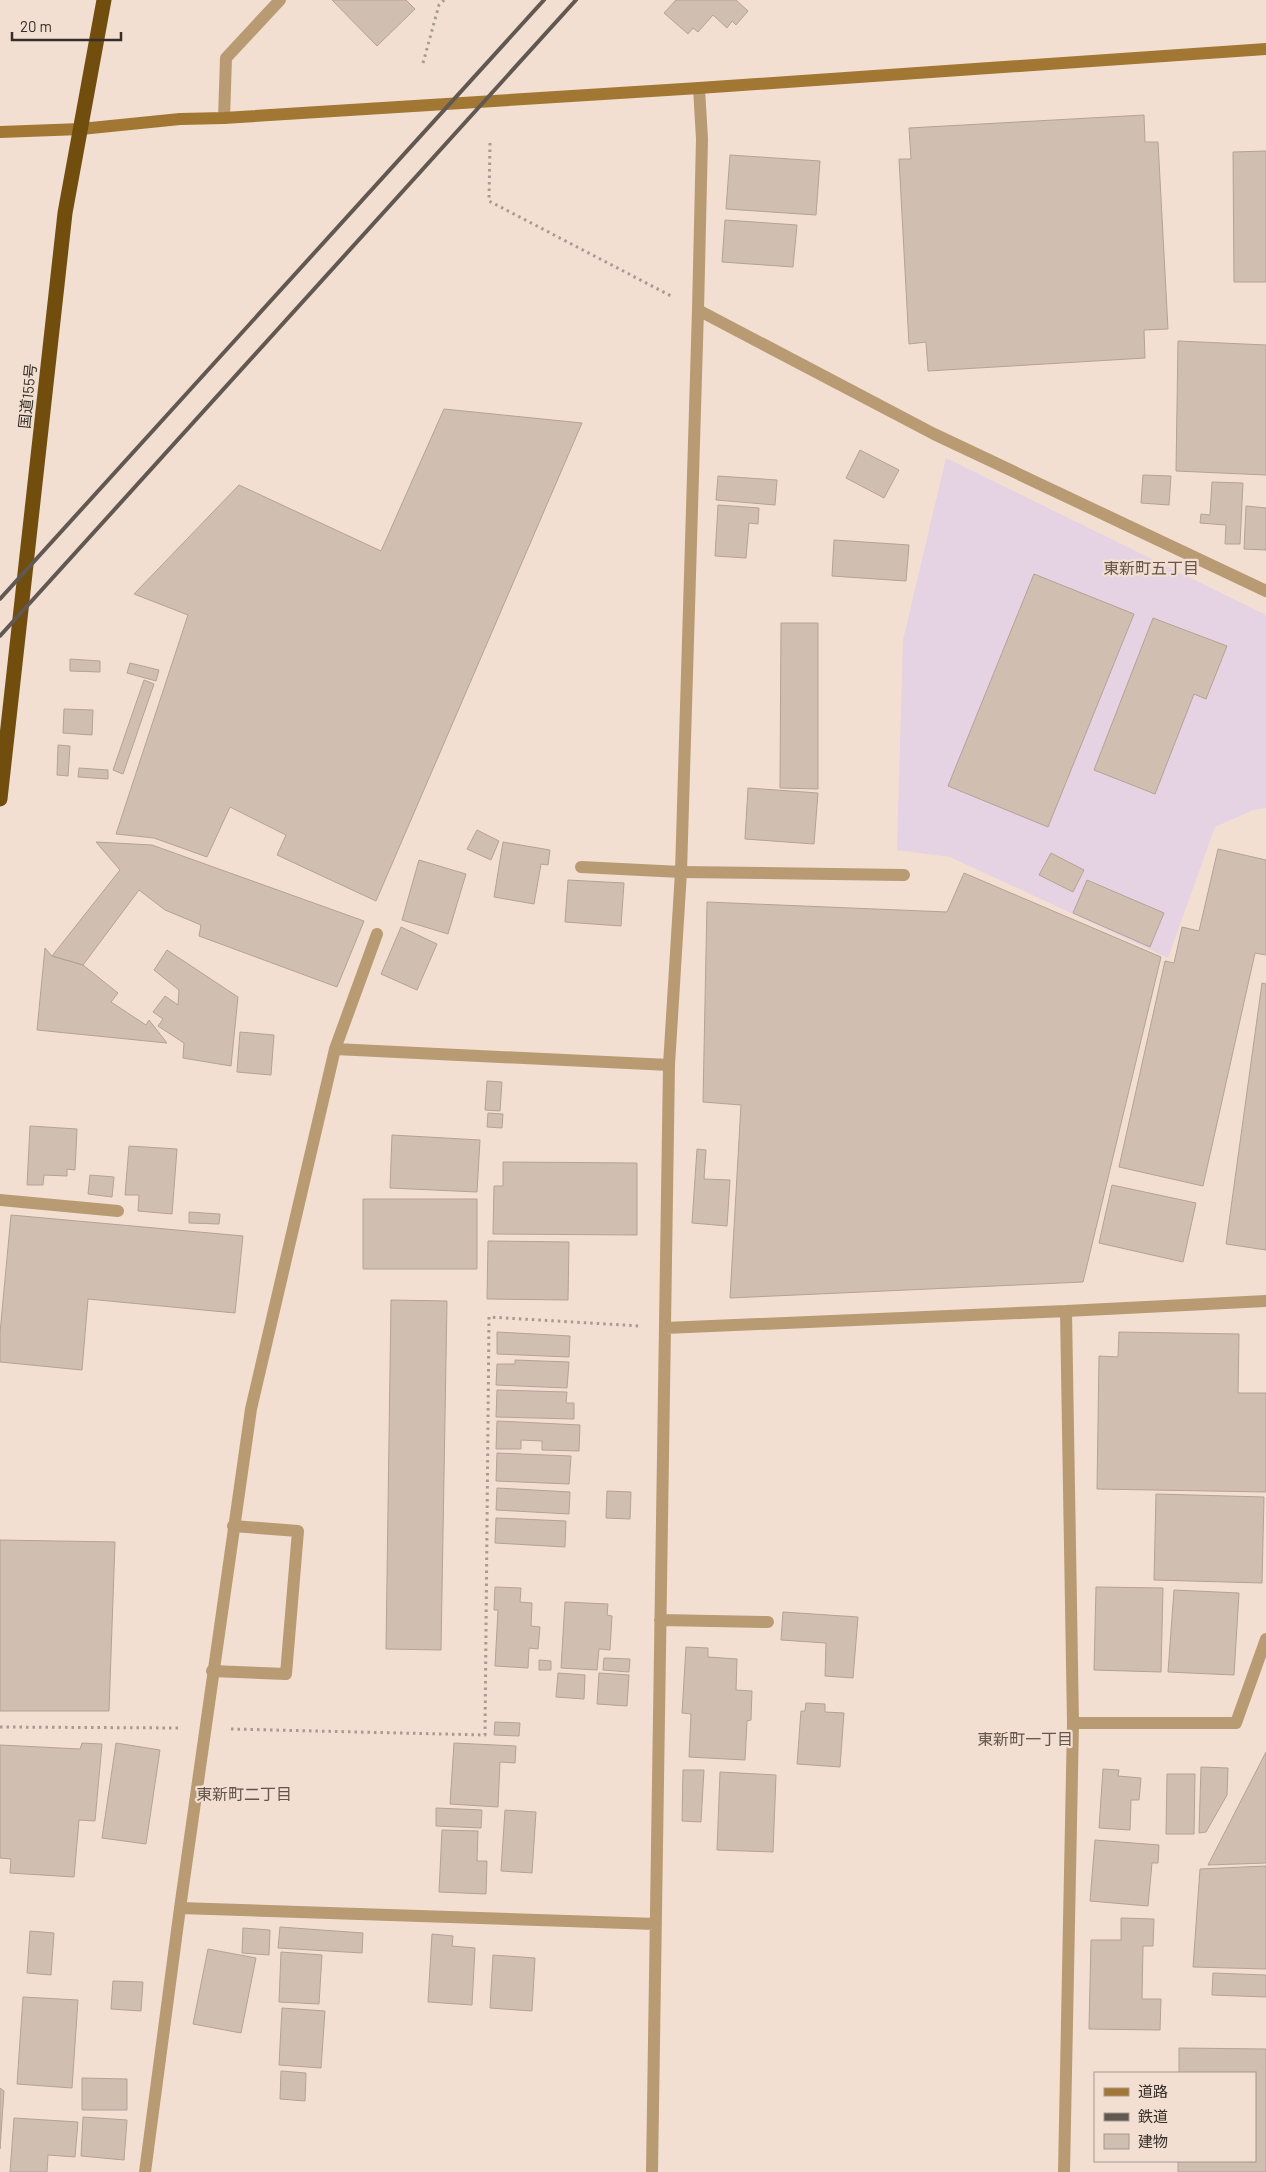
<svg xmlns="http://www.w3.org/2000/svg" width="1266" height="2172" viewBox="0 0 1266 2172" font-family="Barlow,'Noto Sans JP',sans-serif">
<rect width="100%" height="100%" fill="#f2dfd2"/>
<path fill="#e5d2e3" d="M 946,458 L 1266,615 L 1266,808 L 1253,810 L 1215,827 L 1168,958 L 950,857 L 897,850 L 903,640 Z"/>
<path fill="#d0beb1" stroke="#b4a296" d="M 332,0 L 406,0 L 415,9 L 377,46 Z
M 676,0 L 736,0 L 748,11 L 736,25 L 732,21 L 727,28 L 713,15 L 698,32 L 693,28 L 688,34 L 664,13 Z
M 1144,115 L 1145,142 L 1158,142 L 1168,329 L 1144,330 L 1145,358 L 928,371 L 926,342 L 909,344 L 899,159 L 911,159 L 909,128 Z
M 1266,151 L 1266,282 L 1234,282 L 1233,152 Z
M 730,155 L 820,161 L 816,215 L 726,209 Z
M 725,220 L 797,225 L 793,267 L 722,262 Z
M 1178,341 L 1266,345 L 1266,475 L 1176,471 Z
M 444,409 L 582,423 L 376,901 L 277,855 L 286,835 L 230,807 L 207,857 L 154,838 L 116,834 L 188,615 L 134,594 L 239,485 L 381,551 Z
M 860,450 L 899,470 L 884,498 L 846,478 Z
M 1143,475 L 1171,476 L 1169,505 L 1141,503 Z
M 718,476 L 777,480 L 775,505 L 716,500 Z
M 1212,482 L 1243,483 L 1240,544 L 1225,544 L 1226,525 L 1200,523 L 1201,514 L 1210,515 Z
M 718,505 L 759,508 L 758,524 L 749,523 L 746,558 L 715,556 Z
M 1246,506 L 1266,508 L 1266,550 L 1244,549 Z
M 834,540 L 909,545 L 906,581 L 832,576 Z
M 1034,574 L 1134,614 L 1048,827 L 948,786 Z
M 1153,618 L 1227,646 L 1206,699 L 1194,694 L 1155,794 L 1094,770 Z
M 781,623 L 818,623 L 818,789 L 780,788 Z
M 70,659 L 100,661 L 100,672 L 70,671 Z
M 130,663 L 159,670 L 156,681 L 127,673 Z
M 144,680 L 154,684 L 123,774 L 113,770 Z
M 64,709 L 93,710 L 92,735 L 63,733 Z
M 58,745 L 70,746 L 68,776 L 57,775 Z
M 79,768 L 108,770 L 108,779 L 78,777 Z
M 748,788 L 818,793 L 814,844 L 745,839 Z
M 477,830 L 499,841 L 491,860 L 467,849 Z
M 96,842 L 152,845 L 364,921 L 337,987 L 199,936 L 201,925 L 165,910 L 139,890 L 83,965 L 52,956 L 120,870 Z
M 503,842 L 550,850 L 548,865 L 541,864 L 534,904 L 494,897 Z
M 1218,849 L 1266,860 L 1266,955 L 1255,953 L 1203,1186 L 1119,1167 L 1165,961 L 1174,963 L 1182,927 L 1199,931 Z
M 1051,853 L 1084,870 L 1073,892 L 1039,875 Z
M 419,860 L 466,874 L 448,934 L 402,920 Z
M 964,873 L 1161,957 L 1083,1282 L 730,1298 L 741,1105 L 703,1102 L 707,902 L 947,912 Z
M 568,880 L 624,883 L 621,926 L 565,922 Z
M 1087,880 L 1164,913 L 1150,947 L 1073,913 Z
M 401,927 L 437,944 L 417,990 L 381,974 Z
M 45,948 L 52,956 L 83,965 L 118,993 L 111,1002 L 146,1025 L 149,1020 L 167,1043 L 37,1030 Z
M 167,950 L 238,997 L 231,1066 L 183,1058 L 184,1043 L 158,1026 L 163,1019 L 153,1012 L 165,996 L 178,1005 L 179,990 L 154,970 Z
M 1262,983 L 1266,984 L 1266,1250 L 1226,1244 Z
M 240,1032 L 274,1035 L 271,1075 L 237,1072 Z
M 487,1081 L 502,1082 L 500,1111 L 485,1110 Z
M 488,1113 L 503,1114 L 502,1128 L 487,1127 Z
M 30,1126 L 77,1129 L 75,1170 L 67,1169 L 67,1176 L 44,1175 L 43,1185 L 27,1185 Z
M 392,1135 L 480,1140 L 477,1192 L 390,1188 Z
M 129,1146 L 177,1149 L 172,1214 L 138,1211 L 139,1195 L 125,1195 Z
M 697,1149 L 706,1150 L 704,1179 L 730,1180 L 727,1226 L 692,1223 Z
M 503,1162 L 637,1163 L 637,1235 L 493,1234 L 494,1186 L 503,1186 Z
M 90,1175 L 114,1177 L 112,1197 L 88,1194 Z
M 1112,1185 L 1196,1203 L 1183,1262 L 1099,1243 Z
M 363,1199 L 477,1199 L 477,1269 L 363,1269 Z
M 189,1212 L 220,1214 L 219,1224 L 189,1223 Z
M 11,1215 L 243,1236 L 235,1313 L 88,1299 L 82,1370 L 0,1362 L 0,1333 Z
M 488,1241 L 569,1242 L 568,1300 L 487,1299 Z
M 391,1300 L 447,1301 L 441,1650 L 386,1649 Z
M 497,1332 L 570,1336 L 569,1357 L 497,1354 Z
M 1119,1332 L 1239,1334 L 1238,1393 L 1266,1393 L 1266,1492 L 1097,1489 L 1099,1356 L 1118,1357 Z
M 515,1360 L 569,1362 L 567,1388 L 496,1385 L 497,1364 L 515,1364 Z
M 497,1390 L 567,1392 L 566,1403 L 574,1403 L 574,1419 L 496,1417 Z
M 497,1421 L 580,1425 L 579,1451 L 542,1450 L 542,1441 L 521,1440 L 521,1449 L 496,1449 Z
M 497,1453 L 571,1456 L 569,1484 L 496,1481 Z
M 497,1488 L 570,1492 L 569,1514 L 496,1510 Z
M 607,1491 L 631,1492 L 630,1519 L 606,1518 Z
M 1156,1494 L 1264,1497 L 1262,1583 L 1154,1580 Z
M 496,1518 L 566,1521 L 565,1547 L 495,1543 Z
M 0,1540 L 115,1542 L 109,1711 L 0,1711 Z
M 495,1587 L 521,1588 L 520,1602 L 532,1603 L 531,1626 L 540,1627 L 538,1649 L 529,1648 L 528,1668 L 495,1666 L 498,1610 L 494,1610 Z
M 1096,1587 L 1163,1588 L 1161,1672 L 1094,1670 Z
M 1174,1590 L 1239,1593 L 1234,1675 L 1168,1672 Z
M 565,1602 L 608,1604 L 607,1615 L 612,1616 L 610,1650 L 599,1649 L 597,1670 L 561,1668 Z
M 783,1612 L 858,1617 L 853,1678 L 825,1676 L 826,1643 L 781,1640 Z
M 686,1647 L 708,1648 L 708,1657 L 737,1659 L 736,1690 L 752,1691 L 751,1720 L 747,1721 L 745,1760 L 689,1757 L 691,1714 L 682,1713 Z
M 604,1658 L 630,1659 L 629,1672 L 603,1670 Z
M 539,1660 L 551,1661 L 551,1670 L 539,1670 Z
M 558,1673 L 585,1675 L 584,1699 L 556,1697 Z
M 599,1673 L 629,1675 L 627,1706 L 597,1704 Z
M 806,1703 L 825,1704 L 825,1712 L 844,1713 L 840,1767 L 797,1764 L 801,1711 L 805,1711 Z
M 495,1722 L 520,1723 L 519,1736 L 494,1735 Z
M 82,1743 L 102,1744 L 95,1821 L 79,1820 L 74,1877 L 10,1873 L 11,1859 L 0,1858 L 0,1745 L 80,1749 Z
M 116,1743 L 160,1750 L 146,1844 L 102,1838 Z
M 454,1743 L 516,1746 L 515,1763 L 500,1762 L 498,1807 L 450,1804 Z
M 1266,1752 L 1266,1863 L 1208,1865 Z
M 1201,1767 L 1228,1768 L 1227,1795 L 1206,1832 L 1199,1833 Z
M 1103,1769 L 1119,1770 L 1118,1776 L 1141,1778 L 1139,1800 L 1131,1800 L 1130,1830 L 1099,1828 Z
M 683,1770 L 704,1770 L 701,1822 L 682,1821 Z
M 720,1772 L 776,1775 L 773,1852 L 717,1850 Z
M 1167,1774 L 1195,1774 L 1194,1834 L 1166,1834 Z
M 436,1808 L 482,1810 L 481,1828 L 436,1826 Z
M 505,1810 L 536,1812 L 532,1873 L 501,1871 Z
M 442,1830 L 478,1831 L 477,1861 L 487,1861 L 486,1894 L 439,1892 Z
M 1095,1840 L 1159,1845 L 1158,1863 L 1152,1863 L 1148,1906 L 1090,1901 Z
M 1266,1866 L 1266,1969 L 1193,1967 L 1200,1869 Z
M 1121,1918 L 1154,1919 L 1153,1946 L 1143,1946 L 1142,1999 L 1161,1999 L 1160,2030 L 1089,2029 L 1091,1940 L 1121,1940 Z
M 280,1927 L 363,1933 L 362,1953 L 278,1948 Z
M 243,1928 L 270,1930 L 269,1955 L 242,1953 Z
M 30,1931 L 54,1933 L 51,1975 L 27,1973 Z
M 432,1934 L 453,1936 L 452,1946 L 475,1948 L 472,2005 L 428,2002 Z
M 208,1949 L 256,1958 L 241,2033 L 193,2024 Z
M 281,1952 L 322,1955 L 319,2004 L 279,2002 Z
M 493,1955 L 535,1958 L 532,2011 L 490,2008 Z
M 1213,1973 L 1266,1975 L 1266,1997 L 1212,1995 Z
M 113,1981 L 143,1982 L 141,2011 L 111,2009 Z
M 23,1997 L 78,2000 L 72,2088 L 17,2084 Z
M 282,2008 L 325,2011 L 321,2068 L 279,2065 Z
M 1179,2048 L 1266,2049 L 1266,2172 L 1178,2172 L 1178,2161 L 1255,2161 L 1255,2073 L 1179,2073 Z
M 281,2071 L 306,2073 L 305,2101 L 280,2099 Z
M 82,2078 L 127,2079 L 127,2110 L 82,2110 Z
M 0,2088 L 4,2091 L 0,2149 Z
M 83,2117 L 127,2120 L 124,2160 L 81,2156 Z
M 14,2118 L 78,2122 L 75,2157 L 48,2155 L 47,2172 L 10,2172 Z"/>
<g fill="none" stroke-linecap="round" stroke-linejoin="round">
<path stroke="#a89a90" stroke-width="3" stroke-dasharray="2.5 4" stroke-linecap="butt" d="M 423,63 L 439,5 L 444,0
M 490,143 L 489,201 L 673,297
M 0,1727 L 179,1728
M 231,1729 L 485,1735 L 489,1317 L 640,1326"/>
<path stroke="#b89b72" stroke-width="12" d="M 681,872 L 904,875
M 212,1671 L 286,1674 L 298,1531 L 233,1526"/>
<path stroke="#b89b72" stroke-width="12" d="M 224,118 L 226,58 L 280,0
M 698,310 L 934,434 L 1266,591
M 581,867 L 681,872
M 335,1049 L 377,934
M 0,1200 L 118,1211
M 1066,1311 L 1266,1301
M 665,1328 L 1066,1311 L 1073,1723 L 1064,2172
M 660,1620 L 768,1622
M 1073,1723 L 1236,1723 L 1266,1639
M 180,1908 L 251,1409 L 335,1049 L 669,1065
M 145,2172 L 180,1908 L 656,1924
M 652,2172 L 669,1065 L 681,872 L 698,310 L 702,139 L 699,88"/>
<path stroke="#a27733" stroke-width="12" d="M 0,132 L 81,129 L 180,119 L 224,118 L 699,88 L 1266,49"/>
<path stroke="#714d0e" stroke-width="15" d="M 0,799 L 65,213 L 104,0"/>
<path stroke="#615851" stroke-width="4" d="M 0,599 L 544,0
M 0,636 L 576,0"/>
</g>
<g text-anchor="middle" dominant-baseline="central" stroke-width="4.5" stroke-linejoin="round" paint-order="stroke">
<g font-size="15" fill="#352e29" stroke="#f2dfd2">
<text transform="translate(27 396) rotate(-84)">国道155号</text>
</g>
<g font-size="16" fill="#645449" stroke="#f2dfd2">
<text x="1151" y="567">東新町五丁目</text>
<text x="1025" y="1738">東新町一丁目</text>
<text x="244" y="1793">東新町二丁目</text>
</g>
</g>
<rect x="1094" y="2072" width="162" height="90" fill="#f2dfd2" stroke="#a6988e"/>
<rect x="1104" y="2088" width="25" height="8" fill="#a27733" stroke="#a6988e"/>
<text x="1138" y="2097" font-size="15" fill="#352e29">道路</text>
<rect x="1104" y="2113" width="25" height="8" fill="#615851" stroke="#a6988e"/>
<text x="1138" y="2122" font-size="15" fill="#352e29">鉄道</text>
<rect x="1104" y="2134" width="25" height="15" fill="#d0beb1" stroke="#a6988e"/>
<text x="1138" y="2147" font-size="15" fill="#352e29">建物</text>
<path d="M12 32v8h109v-8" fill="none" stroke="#352e29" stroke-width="2.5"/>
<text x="20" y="32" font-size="15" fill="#352e29" stroke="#f2dfd2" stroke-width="4" paint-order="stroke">20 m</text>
</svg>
